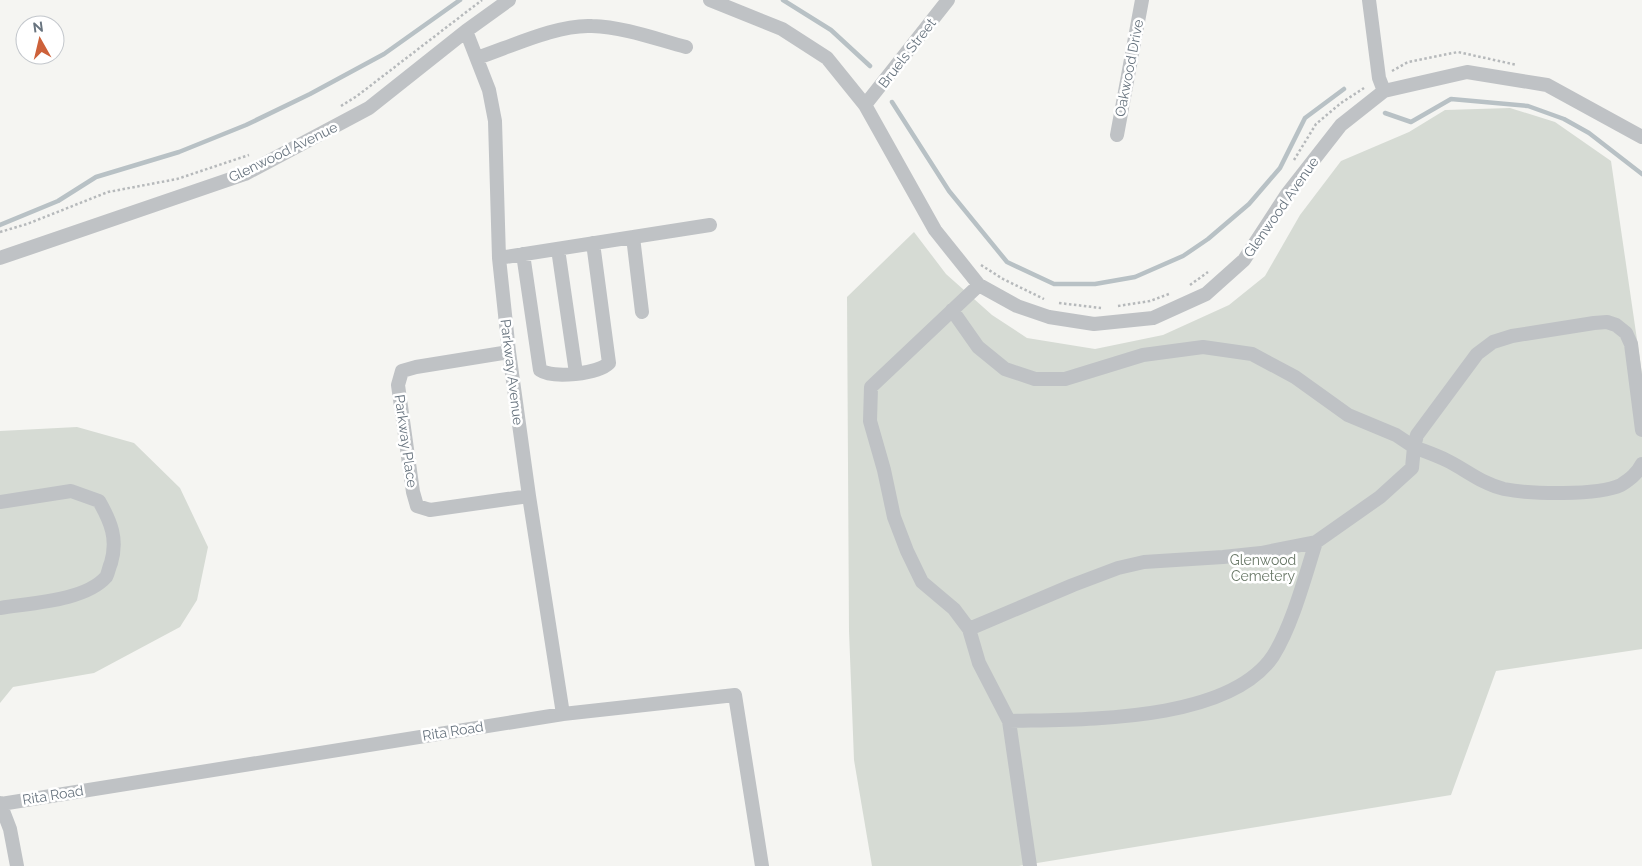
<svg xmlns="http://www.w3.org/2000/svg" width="1642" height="866" viewBox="0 0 1642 866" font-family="Raleway,sans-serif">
<rect width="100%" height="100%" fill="#f5f5f2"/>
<path fill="#d6dbd4" d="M 1510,108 L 1555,122 L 1611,161 L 1642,374 L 1642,649 L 1496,671 L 1451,795 L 1019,866 L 872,866 L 854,760 L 849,631 L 847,297 L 914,232 L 946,274 L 992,315 L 1027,338 L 1095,349 L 1163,335 L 1229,305 L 1265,276 L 1300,215 L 1341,161 L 1409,132 L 1445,110 Z
M 77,427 L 134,443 L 180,488 L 208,547 L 197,600 L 180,627 L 94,673 L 13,687 L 0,703 L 0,431 Z"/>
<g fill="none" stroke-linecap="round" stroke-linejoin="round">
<path stroke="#b8c1c5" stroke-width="4.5" d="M 783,0 L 831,30 L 870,66
M 892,102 L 949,191 L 1007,262 L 1054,284 L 1095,284 L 1135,277 L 1183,256 L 1208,239 L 1249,204 L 1280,168 L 1305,118 L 1344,89
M 1385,113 L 1411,122 L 1451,99 L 1528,106 L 1564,119 L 1589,133 L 1642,174
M 0,225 L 58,201 L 96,177 L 179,152 L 246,125 L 310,94 L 384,54 L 460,0"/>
<path stroke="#b6b9bb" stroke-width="2.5" stroke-dasharray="2.5 2.5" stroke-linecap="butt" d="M 1392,71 L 1408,62 L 1458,52 L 1517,65
M 341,106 L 357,96 L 482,0
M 1294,160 L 1316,124 L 1341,103 L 1364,88
M 0,232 L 27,224 L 108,192 L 177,179 L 249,155
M 981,265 L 1003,279 L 1044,299
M 1190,285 L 1208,272
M 1059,303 L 1101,308
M 1118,306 L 1150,301 L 1169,294"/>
<path stroke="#bfc2c5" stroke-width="14" d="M 710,0 L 782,29 L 827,58 L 865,105 L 935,230 L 979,285 L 1017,306 L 1049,317 L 1094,324 L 1153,318 L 1206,294 L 1244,260 L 1287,194 L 1341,125 L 1384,91 L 1467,72 L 1547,85 L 1642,137
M 1369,0 L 1379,78 L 1384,91
M 466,31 L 489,90 L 495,121 L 499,258 L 509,352 L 529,496 L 563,714
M 477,58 C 510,47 558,24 592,26 C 624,27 656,39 686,47
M 865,105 L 948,0
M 1117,135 L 1142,0
M 633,237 L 642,312
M 558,249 L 576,373
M 523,254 L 540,370 C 553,379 598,374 609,363 L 593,243
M 0,258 L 245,174 L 369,108 L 466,31 L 509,0
M 499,258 L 710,225
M 979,285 L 871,387 L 870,421 L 884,470 L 894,517 L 907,551 L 922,582 L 954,609 L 969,629 L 979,663 L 1009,721 L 1030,866
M 952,310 L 978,347 L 1005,369 L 1035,379 L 1065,379 L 1143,355 L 1203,347 L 1252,354 L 1295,377 L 1348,415 L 1396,435 L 1414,447 L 1412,468 L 1380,497 L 1316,542 L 1261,553 L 1223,557 L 1144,562 L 1118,568 L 1073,585 L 969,629
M 509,352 L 416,367 L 402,371 L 398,385 L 413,492 L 417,506 L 430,510 L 529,496
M 1642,430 L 1631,344 L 1626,333 L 1616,325 L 1607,322 L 1594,323 L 1512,336 L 1493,342 L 1477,354 L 1417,435 L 1414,447 C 1424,451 1436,455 1446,460 C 1465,469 1482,484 1504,489 C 1529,494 1598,496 1621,485 C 1630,479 1637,474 1642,464
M 0,502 L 71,491 L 99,501 C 111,522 118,539 111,563 C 109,567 108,574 106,577 C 85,601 30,603 0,608
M 1009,721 C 1081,719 1228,723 1273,656 C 1292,626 1305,577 1316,542
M 0,803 L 10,829 L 17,866
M 1,804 L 563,714 L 735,695 L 762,866"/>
</g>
<g text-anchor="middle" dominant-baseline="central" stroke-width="5" stroke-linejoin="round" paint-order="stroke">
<g font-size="14" fill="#68747f" stroke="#fff">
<text transform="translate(907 53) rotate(-52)">Bruels Street</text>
<text transform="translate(1129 68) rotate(-79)">Oakwood Drive</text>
<text transform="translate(283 152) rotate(-26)">Glenwood Avenue</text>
<text transform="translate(1281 207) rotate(-55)">Glenwood Avenue</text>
<text transform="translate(512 372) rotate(83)">Parkway Avenue</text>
<text transform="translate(406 441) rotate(82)">Parkway Place</text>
<text transform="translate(453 731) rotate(-9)">Rita Road</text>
<text transform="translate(53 795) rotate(-9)">Rita Road</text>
</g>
<g font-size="14" fill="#687766" stroke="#fff">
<text x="1263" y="560">Glenwood<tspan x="1263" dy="16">Cemetery</tspan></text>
</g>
</g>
<g transform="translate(40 40) rotate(352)"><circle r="24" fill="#ffffff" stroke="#c3c7cc"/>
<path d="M0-4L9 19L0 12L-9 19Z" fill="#cd613a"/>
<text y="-8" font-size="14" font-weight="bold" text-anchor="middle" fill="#68747f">N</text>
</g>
</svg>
